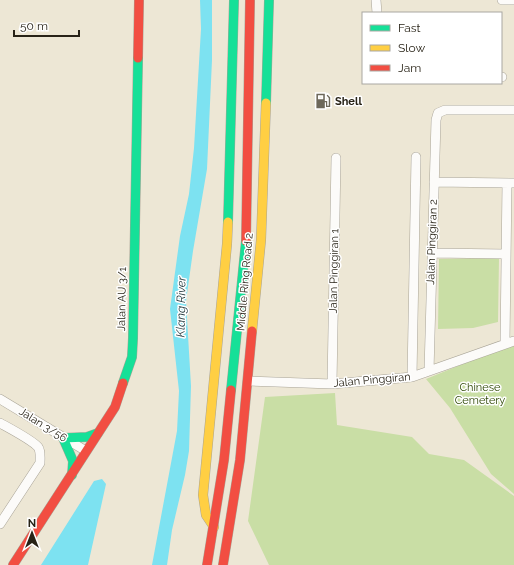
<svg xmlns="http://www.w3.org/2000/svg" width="514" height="565" viewBox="0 0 514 565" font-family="Raleway,sans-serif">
<rect width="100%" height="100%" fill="#ede7d5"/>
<path fill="#c9dea5" d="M 499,258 L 498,322 L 473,328 L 438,329 L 439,259 Z
M 514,343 L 514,494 L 491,474 L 450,408 L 426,379 Z
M 335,393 L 337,425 L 412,437 L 429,454 L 464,460 L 514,496 L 514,565 L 269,565 L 248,521 L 265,397 Z"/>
<path fill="#7de2f1" d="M 200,0 L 212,0 L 212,60 L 207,169 L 193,251 L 186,301 L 191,386 L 189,451 L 185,475 L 172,530 L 167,565 L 152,565 L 177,431 L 179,391 L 170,309 L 180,236 L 189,194 L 194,148 L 201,29 Z
M 102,479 L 106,484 L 88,565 L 41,565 L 94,481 Z"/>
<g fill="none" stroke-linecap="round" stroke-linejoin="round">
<g stroke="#a9a497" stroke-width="10">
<path id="street" d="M 376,0 L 377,13
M 502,0 L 514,0
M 501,77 L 502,77
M 434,182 L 514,183
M 432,253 L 506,254
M 505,343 L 507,183
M 429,371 L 436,120 L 438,113 L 445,110 L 514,110
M 412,377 L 416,157
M 248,381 L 332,384 L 412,377 L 514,341
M 332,384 L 336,158
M 0,399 L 86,451
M 0,423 C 9,428 32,440 38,447 C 41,451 40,458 40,463 L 0,524"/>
</g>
<g stroke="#a9a497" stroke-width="10">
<path id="fast" d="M 266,103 L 269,0
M 228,222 L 234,0
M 123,383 L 132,357 L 133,338 L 138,58
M 231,390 L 246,241
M 72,475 L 73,461 L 63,438 L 87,437 L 98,433"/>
</g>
<g stroke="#a9a497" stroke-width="10">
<path id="slow" d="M 252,331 L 261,240 L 266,103
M 214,527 L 206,515 L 203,495 L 227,244 L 228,222"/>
</g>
<g stroke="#a9a497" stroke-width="10">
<path id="jam" d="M 138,58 L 139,0
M 246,241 L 250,0
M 13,565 L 115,407 L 123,383
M 207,565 L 224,460 L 231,390
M 223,565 L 240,460 L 252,331"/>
</g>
<use href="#street" stroke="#fcfbf9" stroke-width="9"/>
<use href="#fast" stroke="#16e098" stroke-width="9"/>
<use href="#slow" stroke="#ffcf43" stroke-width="9"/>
<use href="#jam" stroke="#f24e42" stroke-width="9"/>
</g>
<defs>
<g id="fuel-bare" transform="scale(1.2)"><path d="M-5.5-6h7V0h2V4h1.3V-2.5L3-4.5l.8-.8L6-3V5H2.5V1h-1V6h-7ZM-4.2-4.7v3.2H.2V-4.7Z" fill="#6d685a" stroke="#fff" stroke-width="2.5" paint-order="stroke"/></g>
</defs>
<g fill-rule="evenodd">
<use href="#fuel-bare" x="323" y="101"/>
</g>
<g text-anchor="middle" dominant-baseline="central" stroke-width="3" stroke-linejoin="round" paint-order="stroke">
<g font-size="11" font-weight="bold" fill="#282317" stroke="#fff" text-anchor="start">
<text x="335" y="101">Shell</text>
</g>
<g font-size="11" fill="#282317" stroke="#fff">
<text transform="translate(432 242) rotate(-88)">Jalan Pinggiran 2</text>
<text transform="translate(334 271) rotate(-89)">Jalan Pinggiran 1</text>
<text transform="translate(245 282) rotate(-85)">Middle Ring Road 2</text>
<text transform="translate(122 299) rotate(-89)">Jalan AU 3/1</text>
<text transform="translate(372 380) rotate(-5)">Jalan Pinggiran</text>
<text transform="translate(43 425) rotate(32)">Jalan 3/56</text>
</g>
<g font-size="11" fill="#2c4602" stroke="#fff">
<text x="480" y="387">Chinese<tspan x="480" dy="13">Cemetery</tspan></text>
</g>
<g font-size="12" font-style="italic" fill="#1f373c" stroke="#fff">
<text transform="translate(181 307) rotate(-89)">Klang River</text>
</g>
</g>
<rect x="362" y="12" width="140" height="72" fill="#ffffff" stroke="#a9a7a2"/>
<rect x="370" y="25" width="20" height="6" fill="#16e098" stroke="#a9a7a2"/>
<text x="398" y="32" font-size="12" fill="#282317">Fast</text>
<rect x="370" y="45" width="20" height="6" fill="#ffcf43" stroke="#a9a7a2"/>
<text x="398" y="52" font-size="12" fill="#282317">Slow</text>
<rect x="370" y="65" width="20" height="6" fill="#f24e42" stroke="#a9a7a2"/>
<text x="398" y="72" font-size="12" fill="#282317">Jam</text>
<g transform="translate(32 533)" stroke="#ffffff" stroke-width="3" paint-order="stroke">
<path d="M0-3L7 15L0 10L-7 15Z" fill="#282317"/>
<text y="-6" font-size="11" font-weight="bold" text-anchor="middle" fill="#282317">N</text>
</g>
<path d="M14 30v6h65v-6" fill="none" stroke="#282317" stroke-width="2"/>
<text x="20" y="30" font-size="12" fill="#282317" stroke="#ffffff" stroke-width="3" paint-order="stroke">50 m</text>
</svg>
